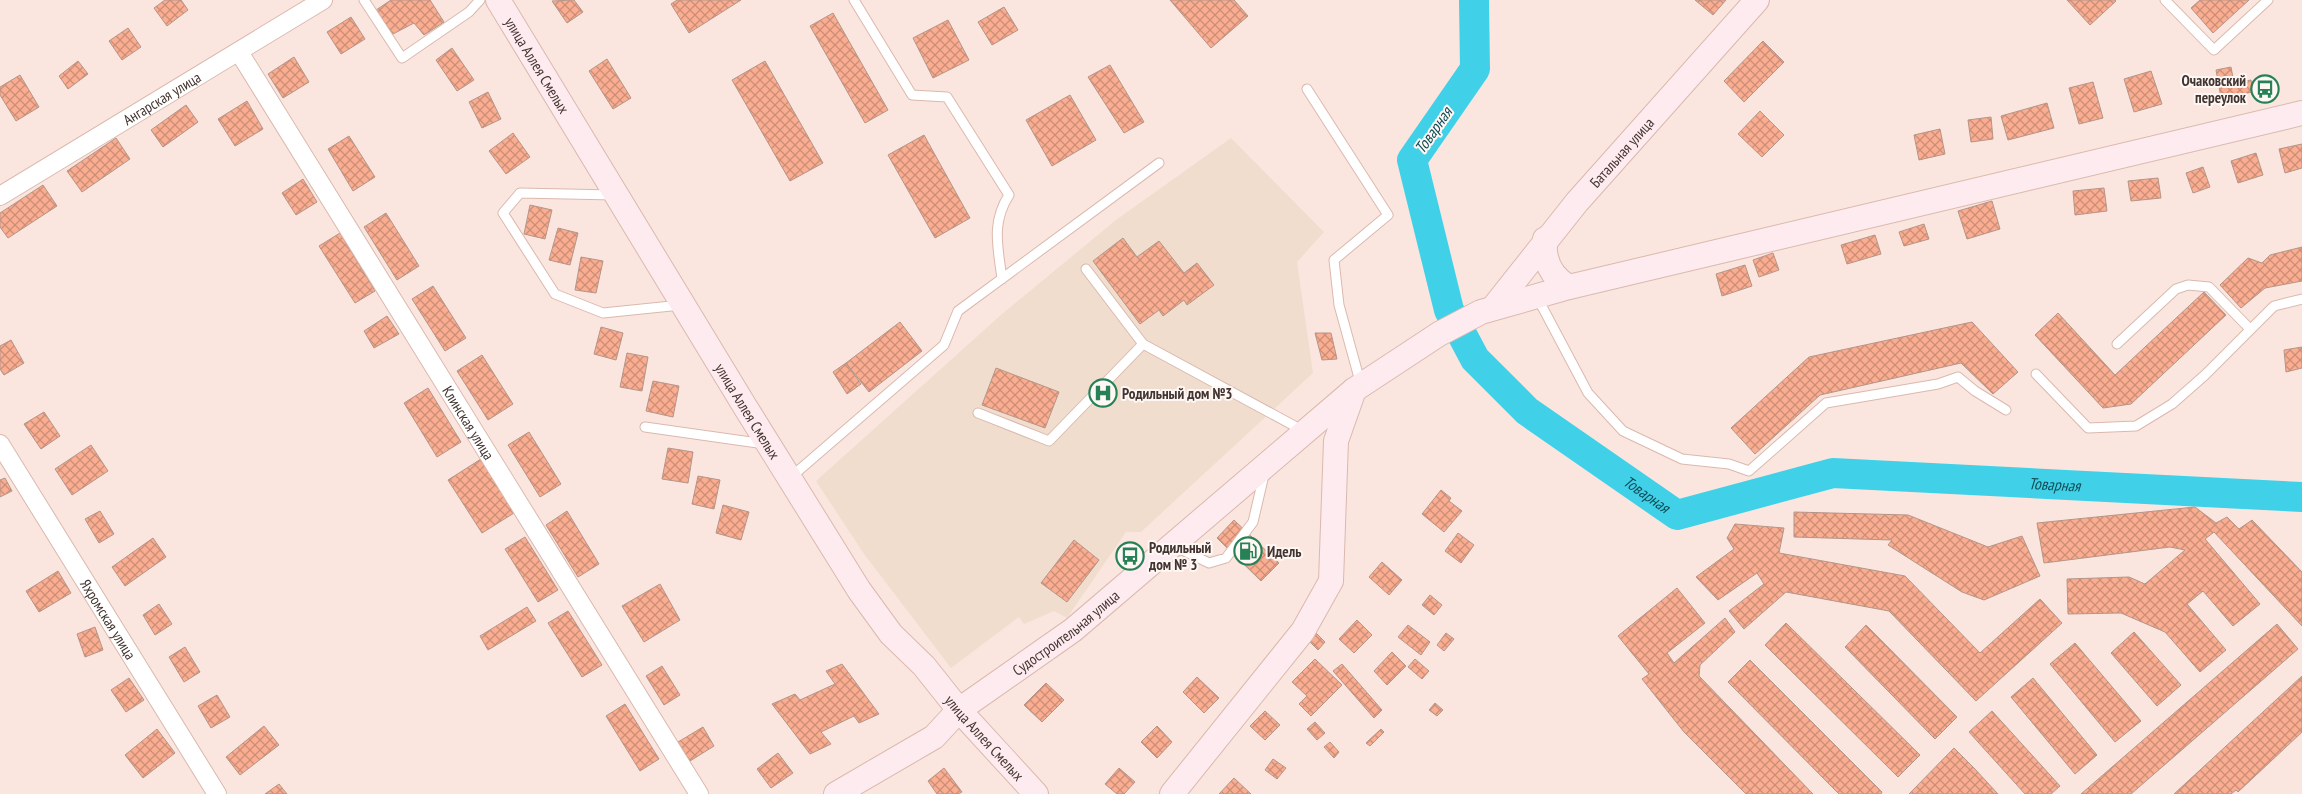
<svg xmlns="http://www.w3.org/2000/svg" width="2302" height="794" viewBox="0 0 2302 794" font-family="'PT Sans Narrow',sans-serif">
<defs>
<pattern id="building-cross-hatch" width="8" height="8" patternUnits="userSpaceOnUse" patternTransform="scale(1.25)"><rect width="8" height="8" fill="#faad91"/><path d="M0 0l8 8M0 8l8-8" fill="none" stroke="#cc8e77"/></pattern>
</defs>
<rect width="100%" height="100%" fill="#fbe6df"/>
<path fill="#f1ddce" d="M 1231,138 L 1324,232 L 1297,262 L 1313,373 L 1141,532 L 1126,532 L 1067,618 L 1054,611 L 1024,624 L 1019,617 L 951,668 L 864,554 L 816,481 L 1002,314 L 1116,220 Z"/>
<g fill="none" stroke-linecap="round" stroke-linejoin="round">
<path stroke="#40d1e9" stroke-width="30" id="s1" d="M 1474,0 L 1475,69 L 1412,160 L 1449,310 L 1475,359 L 1527,411 L 1677,515 L 1833,473 L 2302,497"/>
</g>
<path fill="url(#building-cross-hatch)" stroke="#b59589" d="M 165,0 L 181,0 L 188,10 L 167,26 L 154,8 Z
M 391,0 L 430,0 L 444,22 L 424,35 L 414,23 L 393,34 L 376,10 Z
M 574,0 L 583,12 L 567,23 L 552,1 Z
M 677,0 L 741,0 L 689,33 L 671,4 Z
M 1170,0 L 1234,0 L 1248,16 L 1211,48 Z
M 1695,0 L 1726,0 L 1713,15 Z
M 2067,0 L 2115,0 L 2116,1 L 2090,25 Z
M 2200,0 L 2249,0 L 2213,33 L 2191,8 Z
M 1004,7 L 1018,30 L 992,45 L 978,22 Z
M 833,13 L 888,110 L 865,123 L 810,26 Z
M 351,17 L 365,39 L 341,54 L 327,32 Z
M 948,20 L 969,60 L 933,78 L 913,38 Z
M 128,28 L 141,47 L 122,60 L 109,41 Z
M 1763,41 L 1784,62 L 1744,102 L 1724,81 Z
M 452,48 L 474,80 L 457,91 L 436,60 Z
M 294,57 L 309,82 L 283,98 L 268,74 Z
M 607,59 L 631,98 L 613,109 L 589,71 Z
M 78,61 L 88,74 L 68,89 L 59,76 Z
M 765,61 L 823,163 L 790,181 L 732,80 Z
M 1110,65 L 1144,122 L 1124,133 L 1088,77 Z
M 2231,67 L 2234,83 L 2251,80 L 2253,92 L 2221,98 L 2216,70 Z
M 2151,71 L 2162,104 L 2134,112 L 2124,79 Z
M 20,75 L 39,107 L 16,121 L 0,95 L 0,87 Z
M 2093,82 L 2103,118 L 2079,124 L 2069,88 Z
M 488,92 L 501,119 L 482,128 L 469,102 Z
M 1070,95 L 1096,140 L 1052,166 L 1026,120 Z
M 247,101 L 263,129 L 235,146 L 218,119 Z
M 2047,103 L 2054,128 L 2008,140 L 2001,116 Z
M 186,105 L 198,122 L 163,147 L 151,130 Z
M 1760,111 L 1784,135 L 1762,157 L 1738,134 Z
M 1991,117 L 1993,139 L 1971,142 L 1968,120 Z
M 1940,129 L 1945,154 L 1919,160 L 1914,135 Z
M 513,133 L 530,157 L 506,174 L 489,151 Z
M 924,135 L 970,218 L 935,238 L 888,155 Z
M 349,136 L 375,177 L 353,191 L 328,149 Z
M 116,138 L 130,159 L 82,192 L 67,171 Z
M 2302,144 L 2302,168 L 2285,173 L 2279,149 Z
M 2256,153 L 2263,175 L 2238,183 L 2231,161 Z
M 2203,167 L 2210,187 L 2193,193 L 2186,173 Z
M 2158,178 L 2161,198 L 2131,201 L 2128,181 Z
M 303,179 L 317,202 L 296,215 L 282,193 Z
M 43,185 L 57,206 L 8,238 L 0,227 L 0,213 Z
M 2104,188 L 2107,211 L 2075,215 L 2073,191 Z
M 1992,201 L 2000,229 L 1967,239 L 1958,211 Z
M 530,205 L 552,210 L 545,239 L 524,234 Z
M 386,213 L 419,266 L 397,280 L 364,227 Z
M 1924,224 L 1929,239 L 1904,246 L 1899,232 Z
M 558,228 L 578,233 L 570,265 L 549,260 Z
M 340,233 L 375,291 L 355,303 L 319,246 Z
M 1875,235 L 1881,254 L 1847,264 L 1841,245 Z
M 1123,238 L 1137,257 L 1159,241 L 1184,273 L 1197,263 L 1214,285 L 1187,305 L 1184,300 L 1163,316 L 1159,310 L 1140,324 L 1093,261 Z
M 2302,247 L 2302,281 L 2265,288 L 2241,308 L 2220,285 L 2248,258 L 2262,263 L 2270,255 Z
M 1773,253 L 1779,270 L 1759,277 L 1753,260 Z
M 581,257 L 603,261 L 596,293 L 575,290 Z
M 1745,265 L 1752,286 L 1722,296 L 1716,274 Z
M 433,286 L 466,338 L 445,351 L 412,299 Z
M 2204,292 L 2226,315 L 2131,404 L 2103,408 L 2035,335 L 2058,313 L 2115,375 Z
M 387,316 L 399,334 L 374,348 L 364,331 Z
M 900,322 L 922,351 L 869,392 L 846,363 Z
M 1972,322 L 2018,372 L 1993,394 L 1961,363 L 1820,395 L 1755,454 L 1731,428 L 1809,357 Z
M 601,327 L 623,333 L 616,360 L 594,354 Z
M 1315,333 L 1331,333 L 1337,359 L 1322,360 Z
M 11,340 L 24,363 L 4,375 L 0,369 L 0,346 Z
M 2302,347 L 2302,368 L 2286,372 L 2284,350 Z
M 627,353 L 648,357 L 642,391 L 620,387 Z
M 482,355 L 513,404 L 488,420 L 457,371 Z
M 846,363 L 861,384 L 847,394 L 833,372 Z
M 996,368 L 1059,392 L 1045,428 L 982,405 Z
M 653,381 L 679,386 L 673,417 L 646,411 Z
M 428,388 L 461,442 L 437,457 L 404,403 Z
M 44,412 L 60,436 L 41,449 L 24,424 Z
M 529,432 L 561,484 L 540,497 L 508,445 Z
M 91,445 L 108,471 L 72,495 L 55,469 Z
M 668,448 L 693,452 L 688,483 L 662,479 Z
M 481,459 L 514,513 L 482,533 L 448,480 Z
M 698,476 L 720,480 L 714,509 L 692,504 Z
M 5,478 L 12,491 L 0,497 L 0,480 Z
M 1441,490 L 1451,498 L 1449,501 L 1462,511 L 1444,532 L 1422,514 Z
M 723,505 L 749,512 L 741,540 L 716,533 Z
M 2195,507 L 2216,523 L 2227,517 L 2239,529 L 2252,520 L 2302,572 L 2302,626 L 2214,532 L 2205,539 L 2260,604 L 2233,626 L 2203,591 L 2187,604 L 2226,650 L 2200,672 L 2165,632 L 2121,613 L 2068,614 L 2067,579 L 2129,577 L 2145,584 L 2185,550 L 2170,547 L 2044,563 L 2037,523 Z
M 100,511 L 114,534 L 99,543 L 85,519 Z
M 567,511 L 599,564 L 578,577 L 546,525 Z
M 1794,512 L 1908,515 L 1988,547 L 2022,536 L 2040,576 L 1984,600 L 1962,592 L 1888,545 L 1892,540 L 1794,537 Z
M 1234,520 L 1279,563 L 1261,581 L 1217,538 Z
M 1735,524 L 1784,528 L 1779,553 L 1905,576 L 1980,653 L 2040,599 L 2062,623 L 1976,701 L 1889,611 L 1786,592 L 1744,629 L 1729,611 L 1764,584 L 1757,573 L 1718,600 L 1696,577 L 1734,549 L 1727,538 Z
M 1458,533 L 1474,545 L 1461,563 L 1445,551 Z
M 525,537 L 558,590 L 538,602 L 505,549 Z
M 153,538 L 166,557 L 125,586 L 112,567 Z
M 1074,540 L 1099,560 L 1067,602 L 1041,583 Z
M 1382,562 L 1402,580 L 1389,595 L 1369,577 Z
M 58,571 L 71,593 L 39,612 L 26,591 Z
M 660,584 L 680,620 L 644,642 L 622,606 Z
M 1677,588 L 1705,623 L 1667,653 L 1674,663 L 1725,618 L 1735,632 L 1700,665 L 1699,676 L 1813,794 L 1746,794 L 1684,732 L 1642,679 L 1649,674 L 1618,636 Z
M 1430,595 L 1442,605 L 1434,615 L 1422,605 Z
M 159,604 L 172,624 L 155,635 L 143,615 Z
M 527,607 L 536,621 L 488,650 L 480,636 Z
M 568,611 L 602,665 L 582,677 L 548,623 Z
M 1357,620 L 1372,635 L 1354,653 L 1339,639 Z
M 1786,623 L 1920,755 L 1898,777 L 1765,645 Z
M 2277,624 L 2298,649 L 2131,794 L 2081,794 Z
M 1408,625 L 1430,642 L 1421,655 L 1398,637 Z
M 1866,625 L 1957,717 L 1935,739 L 1845,647 Z
M 95,627 L 103,650 L 85,657 L 77,634 Z
M 1314,631 L 1325,642 L 1318,650 L 1307,639 Z
M 2134,632 L 2181,685 L 2157,706 L 2111,653 Z
M 1446,633 L 1454,639 L 1444,651 L 1437,645 Z
M 2075,643 L 2141,721 L 2115,742 L 2050,664 Z
M 185,647 L 200,672 L 184,682 L 169,657 Z
M 1392,652 L 1406,666 L 1387,685 L 1374,671 Z
M 1315,659 L 1342,685 L 1311,716 L 1299,704 L 1307,696 L 1292,682 Z
M 1415,659 L 1429,671 L 1422,679 L 1408,667 Z
M 1750,660 L 1882,792 L 1881,794 L 1839,794 L 1728,682 Z
M 842,664 L 879,714 L 859,723 L 854,716 L 821,732 L 831,744 L 810,754 L 772,704 L 795,694 L 800,700 L 835,684 L 826,671 Z
M 1342,664 L 1382,710 L 1374,718 L 1333,671 Z
M 662,666 L 680,695 L 664,705 L 646,676 Z
M 2302,676 L 2302,732 L 2238,792 L 2236,790 L 2231,794 L 2174,794 Z
M 1197,677 L 1219,698 L 1204,713 L 1183,692 Z
M 129,678 L 144,700 L 126,712 L 111,690 Z
M 2033,678 L 2097,755 L 2075,774 L 2011,697 Z
M 1046,683 L 1064,700 L 1042,722 L 1024,705 Z
M 217,695 L 230,717 L 211,728 L 198,706 Z
M 1435,703 L 1443,710 L 1437,716 L 1429,710 Z
M 625,704 L 659,759 L 640,771 L 606,716 Z
M 1265,711 L 1280,725 L 1265,740 L 1250,726 Z
M 1992,711 L 2060,786 L 2051,794 L 2025,794 L 1969,732 Z
M 1315,722 L 1325,733 L 1317,740 L 1307,729 Z
M 264,726 L 279,745 L 240,775 L 226,757 Z
M 1157,726 L 1172,742 L 1157,758 L 1141,742 Z
M 703,727 L 714,746 L 690,761 L 678,742 Z
M 157,729 L 175,753 L 143,778 L 125,755 Z
M 1381,729 L 1384,732 L 1370,746 L 1366,743 Z
M 1330,742 L 1339,752 L 1334,758 L 1324,747 Z
M 1954,748 L 1974,768 L 1998,794 L 1909,794 Z
M 778,753 L 793,773 L 771,788 L 757,769 Z
M 1273,759 L 1286,768 L 1277,779 L 1265,770 Z
M 944,768 L 962,792 L 958,794 L 937,794 L 928,781 Z
M 1119,768 L 1135,782 L 1124,794 L 1117,794 L 1105,784 Z
M 1234,778 L 1251,794 L 1219,794 Z
M 279,784 L 287,794 L 265,794 Z"/>
<g fill="none" stroke-linecap="round" stroke-linejoin="round">
<g stroke="#dab9ad" stroke-width="11">
<path id="lane" d="M 364,0 L 402,58 L 469,12 L 480,0
M 854,0 L 912,95 L 947,97 L 1009,195 C 991,223 998,247 1002,279
M 2165,0 L 2214,50 L 2268,0
M 1307,89 L 1388,215 L 1334,260 L 1339,305 L 1361,385
M 614,195 L 520,193 L 503,213 L 555,294 L 603,313 L 681,305
M 1086,269 L 1143,344 L 1302,430
M 1537,297 L 1588,393 L 1623,431 L 1682,459 L 1729,464 L 1749,471 L 1826,403 L 1938,384 L 1958,377 L 1975,391 L 2006,410
M 2117,344 L 2176,289 L 2188,285 L 2209,287 L 2250,329
M 2036,374 L 2088,428 L 2136,426 L 2172,404 L 2205,375 L 2274,306 L 2302,299
M 978,413 L 1049,441 L 1143,344
M 645,427 L 765,444
M 791,477 L 944,345 L 958,311 L 1159,163
M 1174,546 L 1209,563 L 1226,558 L 1253,522 L 1264,475"/>
</g>
<g stroke="#dab9ad" stroke-width="20">
<g id="street">
<path id="s2" d="M 239,52 L 699,794"/>
<path id="s3" d="M 0,196 L 323,0"/>
<path id="s4" d="M 0,444 L 217,794"/>
</g>
</g>
<g stroke="#dab9ad" stroke-width="26">
<g id="secondary">
<path id="s5" d="M 498,0 L 744,405 L 859,590 L 891,634 L 924,666 L 959,710 L 1036,794"/>
<path d="M 1545,239 C 1543,259 1551,277 1569,287"/>
<path id="s6" d="M 1493,308 L 1577,202 L 1757,0"/>
<path id="s7" d="M 836,794 L 934,737 L 959,710 L 1073,630 L 1354,390 L 1439,334 L 1481,312 L 1569,287 L 2302,113"/>
<path d="M 1172,794 L 1303,631 L 1331,581 L 1336,441 L 1354,390"/>
</g>
</g>
<use href="#lane" stroke="#fff" stroke-width="9"/>
<use href="#street" stroke="#fff" stroke-width="18"/>
<use href="#secondary" stroke="#fdebf0" stroke-width="24"/>
</g>
<defs>
<g id="bus-ring" transform="scale(1.4375)"><circle r="9.5" fill="#fef7f4" stroke="#278156" stroke-width="1.5"/><path d="M-5-6H5V4H4V6H2V4H-2V6H-4V4H-5ZM-3.5-4V0h7V-4ZM-3.5 1.2v1.5H-2V1.2ZM2 1.2v1.5H3.5V1.2Z" fill="#278156"/></g>
<g id="hospital-ring" transform="scale(1.4375)"><circle r="9.5" fill="#fef7f4" stroke="#278156" stroke-width="1.5"/><path d="M-5-5h3v3.5h4V-5h3V5h-3V1.5h-4V5h-3Z" fill="#278156"/></g>
<g id="fuel-ring" transform="scale(1.4375)"><circle r="9.5" fill="#fef7f4" stroke="#278156" stroke-width="1.5"/><path d="M-5.5-6h7V0h2V4h1.3V-2.5L3-4.5l.8-.8L6-3V5H2.5V1h-1V6h-7ZM-4.2-4.7v3.2H.2V-4.7Z" fill="#278156"/></g>
</defs>
<g fill-rule="evenodd">
<use href="#bus-ring" x="2265" y="89"/>
<use href="#hospital-ring" x="1103" y="393"/>
<use href="#fuel-ring" x="1248" y="551"/>
<use href="#bus-ring" x="1130" y="556"/>
</g>
<g text-anchor="middle" dominant-baseline="central" stroke-width="4" stroke-linejoin="round" paint-order="stroke">
<g font-size="15" fill="#423430" stroke="#fef7f4">
<text stroke="none"><textPath href="#s5" startOffset="76">улица Аллея Смелых</textPath></text>
<text stroke="none"><textPath href="#s3" startOffset="189">Ангарская улица</textPath></text>
<text stroke="none"><textPath href="#s6" startOffset="202">Батальная улица</textPath></text>
<text stroke="none"><textPath href="#s5" startOffset="481">улица Аллея Смелых</textPath></text>
<text stroke="none"><textPath href="#s2" startOffset="436">Клинская улица</textPath></text>
<text stroke="none"><textPath href="#s4" startOffset="206">Яхромская улица</textPath></text>
<text stroke="none"><textPath href="#s7" startOffset="282">Судостроительная улица</textPath></text>
<text stroke="none"><textPath href="#s5" startOffset="886">улица Аллея Смелых</textPath></text>
</g>
<g font-size="15" font-weight="bold" fill="#423430" stroke="#fef7f4" text-anchor="start">
<text x="2246" y="80" text-anchor="end">Очаковский<tspan x="2246" dy="17">переулок</tspan></text>
<text x="1122" y="393">Родильный дом №3</text>
<text x="1149" y="547">Родильный<tspan x="1149" dy="17">дом № 3</tspan></text>
<text x="1267" y="551">Идель</text>
</g>
<g font-size="16" font-style="italic" fill="#104d57" stroke="#fef7f4">
<text transform="translate(1433 130) rotate(-55)">Товарная</text>
<text stroke="none"><textPath href="#s1" startOffset="1029">Товарная</textPath></text>
<text stroke="none"><textPath href="#s1" startOffset="609">Товарная</textPath></text>
</g>
</g>
</svg>
